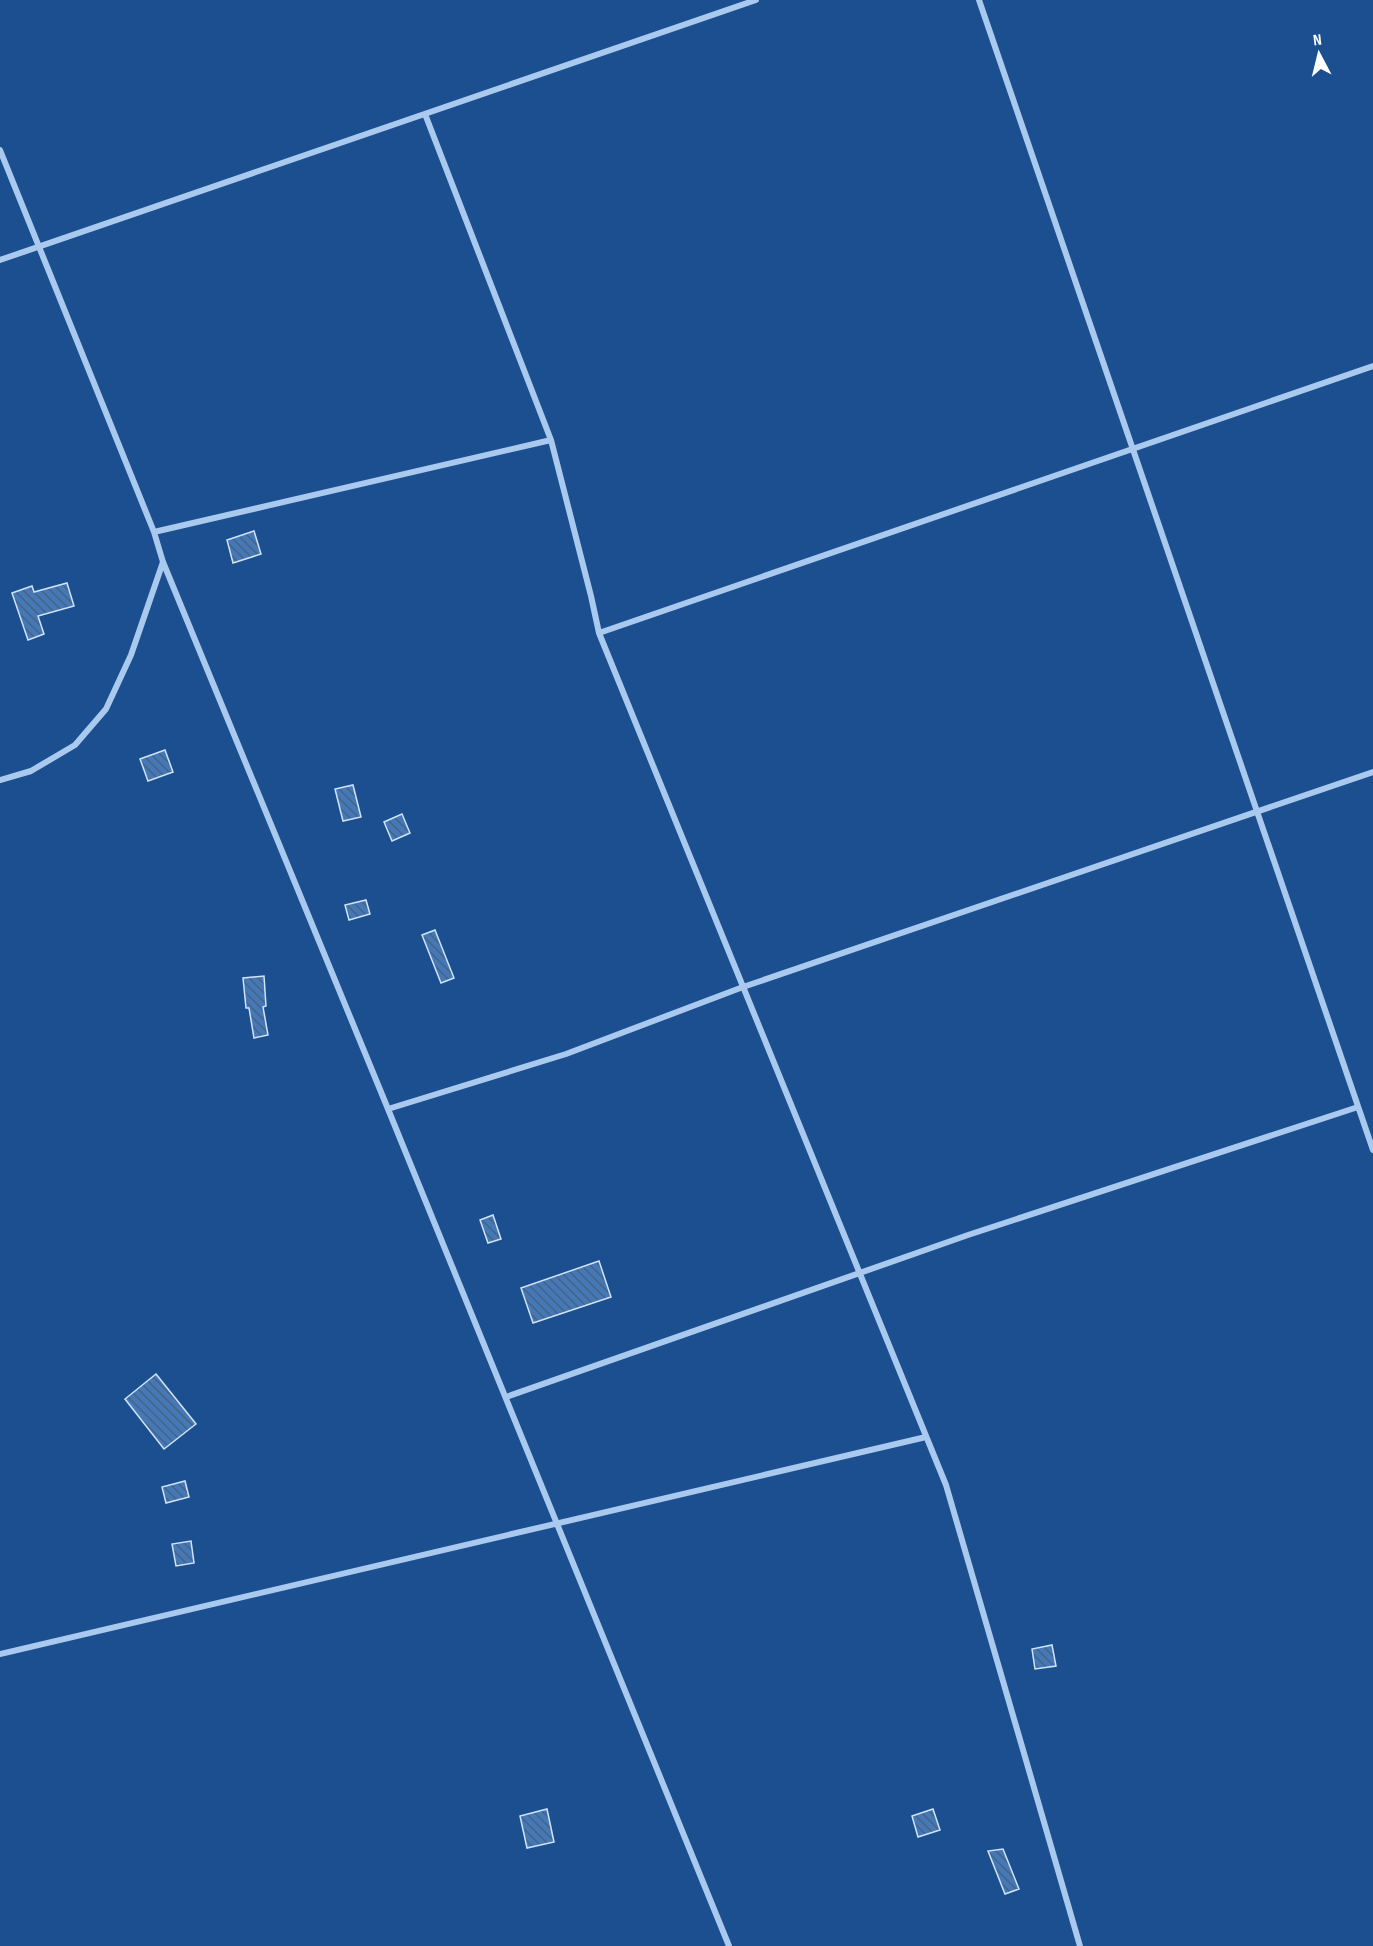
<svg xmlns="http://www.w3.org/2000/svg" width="1373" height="1946" viewBox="0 0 1373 1946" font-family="'Sofia Sans Condensed',sans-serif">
<defs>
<pattern id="building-back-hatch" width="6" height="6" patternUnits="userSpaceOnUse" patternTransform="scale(1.5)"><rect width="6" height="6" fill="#4478b7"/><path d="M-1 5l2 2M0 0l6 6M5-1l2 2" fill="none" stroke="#486282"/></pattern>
</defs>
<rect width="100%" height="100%" fill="#1b4f8f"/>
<path fill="url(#building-back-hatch)" stroke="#cfe3fa" stroke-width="1.5" d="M 254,531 L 261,554 L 233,563 L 227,540 Z
M 67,583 L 74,606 L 38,616 L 44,634 L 28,640 L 12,593 L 32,586 L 34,592 Z
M 165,750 L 173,772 L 148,781 L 140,759 Z
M 353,785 L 361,817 L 343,821 L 335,789 Z
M 402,814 L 410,833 L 392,841 L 384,822 Z
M 366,900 L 370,914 L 349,920 L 345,905 Z
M 435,930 L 454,978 L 441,983 L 422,935 Z
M 264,976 L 266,1006 L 263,1007 L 268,1035 L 254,1038 L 249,1008 L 246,1008 L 243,978 Z
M 493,1215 L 501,1239 L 488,1243 L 480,1220 Z
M 599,1261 L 611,1297 L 533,1323 L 521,1288 Z
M 156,1374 L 196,1424 L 164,1449 L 125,1399 Z
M 185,1481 L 189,1497 L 166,1503 L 162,1487 Z
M 191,1541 L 194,1563 L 176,1566 L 172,1544 Z
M 1052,1645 L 1056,1666 L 1035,1669 L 1032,1649 Z
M 547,1809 L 554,1842 L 527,1848 L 520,1816 Z
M 933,1809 L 940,1830 L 918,1837 L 912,1816 Z
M 1003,1849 L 1019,1889 L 1005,1894 L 988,1851 Z"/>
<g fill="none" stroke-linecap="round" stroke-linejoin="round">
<path stroke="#a9c9ee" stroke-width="6" d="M 979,0 L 1373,1150
M 425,114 L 551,440 L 591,596 L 599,633 L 946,1485 L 1080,1946
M 0,150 L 154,532 L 163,562 L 388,1109 L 729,1946
M 0,260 L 756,0
M 154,532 L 551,440
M 599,633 L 1373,366
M 0,780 L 31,771 L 75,745 L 106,709 L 131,655 L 163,562
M 388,1109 L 566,1054 L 743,987 L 1373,772
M 506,1397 L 968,1235 L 1358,1107
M 0,1654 L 926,1437"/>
</g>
<g transform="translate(1319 54) rotate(353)" stroke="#1b4f8f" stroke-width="4.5" paint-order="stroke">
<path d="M0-4.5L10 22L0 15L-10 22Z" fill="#ffffff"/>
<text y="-9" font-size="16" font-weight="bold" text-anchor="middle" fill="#ffffff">N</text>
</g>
</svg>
